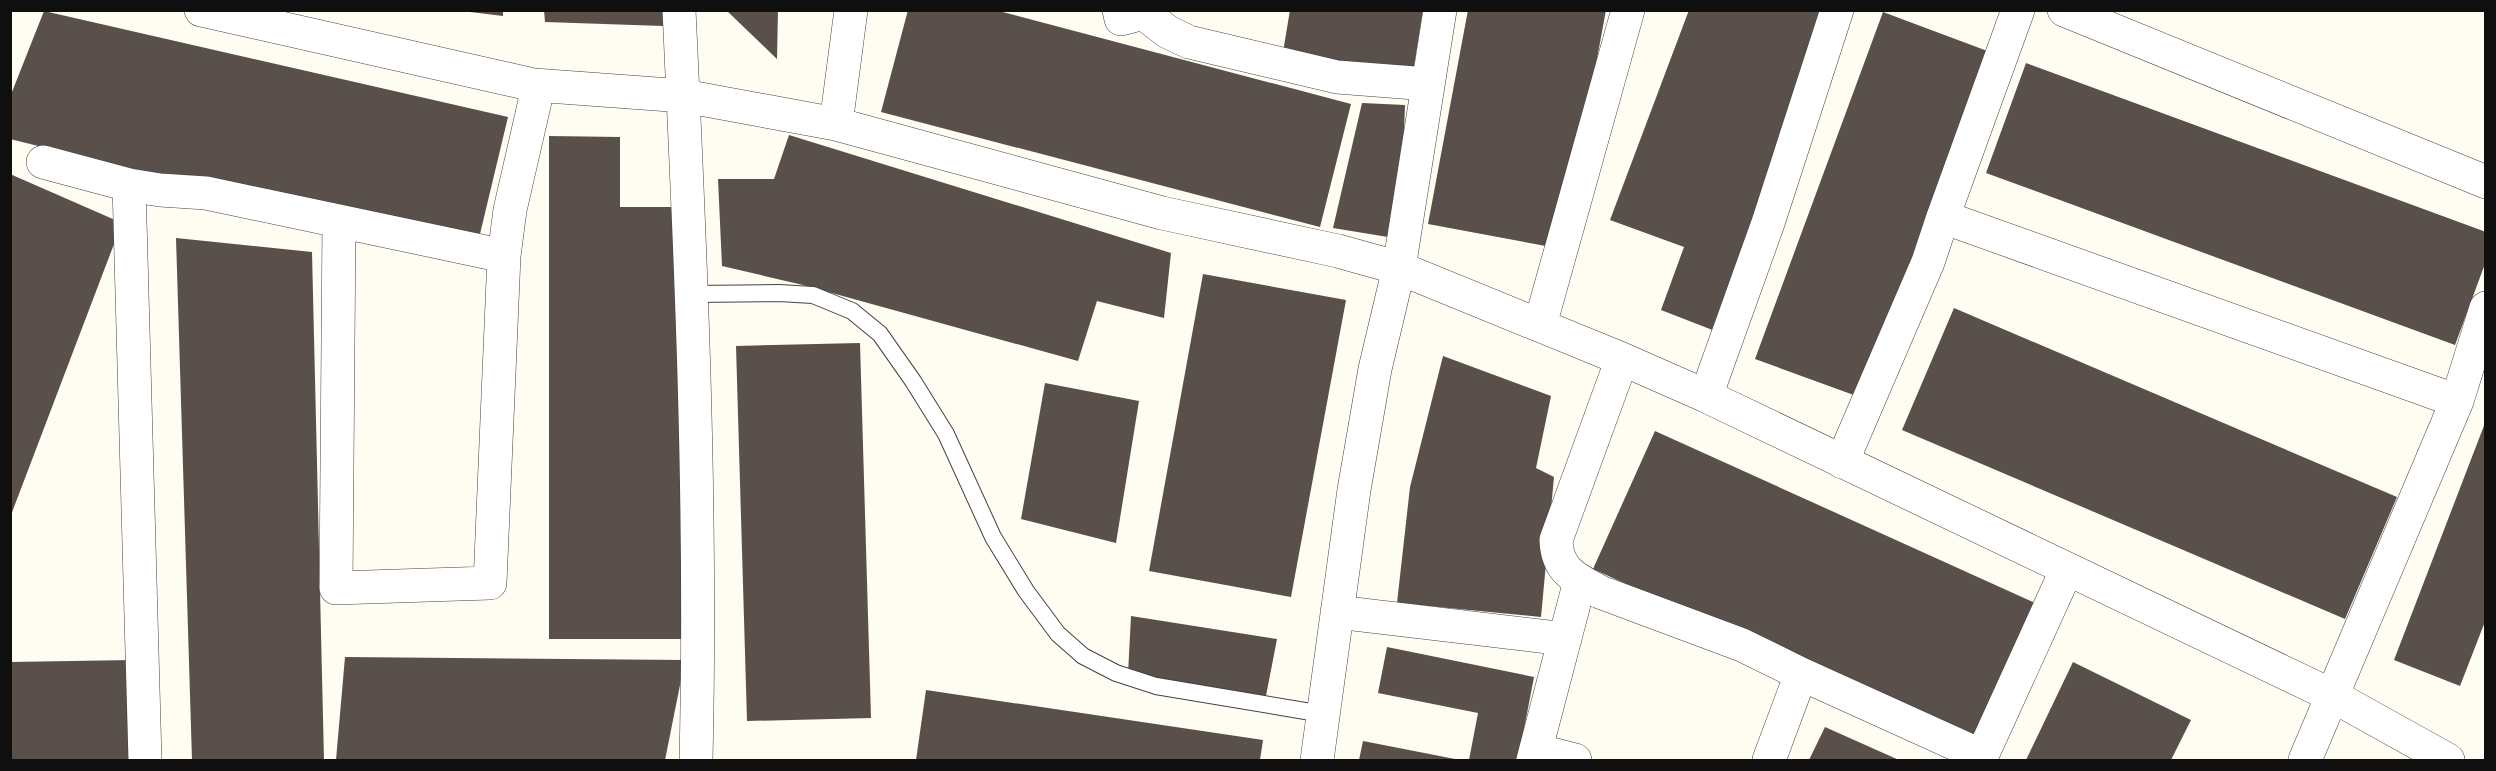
<svg xmlns="http://www.w3.org/2000/svg" width="2496" height="771" viewBox="0 0 2496 771" font-family="'Playfair Display',serif">
<rect width="100%" height="100%" fill="#fffcf2"/>
<path fill="#59504b" d="M 470,10 L 503,10 L 503,16 L 470,12 Z
M 544,10 L 663,10 L 663,26 L 545,22 Z
M 726,10 L 778,10 L 777,59 Z
M 908,10 L 995,10 L 1351,104 L 1320,227 L 881,112 Z
M 1290,10 L 1423,10 L 1413,73 L 1283,52 Z
M 1468,10 L 1606,10 L 1562,249 L 1428,224 Z
M 1689,10 L 1835,10 L 1715,331 L 1661,310 L 1684,247 L 1610,220 Z
M 44,11 L 508,117 L 480,234 L 180,181 L 10,139 L 10,97 Z
M 1883,12 L 1990,52 L 1862,398 L 1755,359 Z
M 2026,63 L 2486,232 L 2486,261 L 2455,345 L 1986,173 Z
M 1362,103 L 1405,105 L 1400,239 L 1333,228 Z
M 789,135 L 1171,253 L 1164,318 L 1097,301 L 1078,361 L 803,285 L 722,266 L 718,179 L 774,179 Z
M 549,136 L 620,137 L 620,207 L 681,207 L 681,639 L 549,639 Z
M 10,174 L 122,223 L 11,515 L 10,515 Z
M 176,238 L 312,252 L 324,760 L 192,760 Z
M 1203,274 L 1346,300 L 1291,597 L 1149,571 Z
M 1954,308 L 2397,497 L 2345,619 L 1902,430 Z
M 860,343 L 871,718 L 747,721 L 736,346 Z
M 1443,356 L 1551,396 L 1536,468 L 1554,477 L 1541,617 L 1397,603 L 1410,487 Z
M 1045,383 L 1139,401 L 1116,543 L 1021,519 Z
M 2485,423 L 2486,619 L 2460,686 L 2394,660 Z
M 1655,431 L 2035,603 L 1973,741 L 1593,569 Z
M 1131,616 L 1277,639 L 1265,701 L 1128,674 Z
M 1387,647 L 1534,677 L 1518,760 L 1469,760 L 1478,713 L 1378,693 Z
M 345,657 L 685,660 L 665,760 L 336,760 Z
M 133,660 L 136,760 L 10,760 L 10,662 Z
M 2073,662 L 2191,720 L 2171,760 L 2026,760 Z
M 926,690 L 1263,740 L 1260,760 L 916,760 Z
M 1825,727 L 1899,760 L 1809,760 Z
M 1363,741 L 1455,759 L 1455,760 L 1359,760 Z"/>
<g fill="none" stroke-linecap="round" stroke-linejoin="round">
<g stroke="#424242" stroke-width="18">
<path id="lane" d="M 692,294 L 779,293 L 813,295 L 852,311 L 880,334 L 913,381 L 946,434 L 993,537 L 1026,591 L 1058,634 L 1083,656 L 1116,673 L 1156,686 L 1323,714"/>
</g>
<g stroke="#424242" stroke-width="34">
<path id="street" d="M 201,10 L 534,85 L 684,96 L 836,124 L 1162,213 L 1338,251 L 1399,268 L 1622,359 L 1706,396 L 2333,696 L 2448,760
M 679,10 C 691,260 702,511 696,760
M 1119,10 L 1121,19 L 1143,13 L 1168,32 L 1189,42 L 1337,77 L 1428,84
M 2064,10 L 2486,182
M 836,124 L 851,10
M 43,162 L 129,185 L 145,760
M 129,185 L 160,190 L 206,193 L 504,256 L 510,210 L 535,101 L 534,85
M 1943,217 L 2018,10
M 339,221 L 336,588 L 490,583 L 504,256
M 1540,325 L 1628,10
M 1622,359 L 1556,540 C 1557,571 1575,578 1600,592 L 1742,645 L 1801,674 L 1769,760
M 1706,396 L 1768,223 L 1837,10
M 2457,401 L 2486,308
M 1842,462 L 1928,262 L 1943,217 L 2457,401 L 2305,760
M 1337,612 L 1565,639
M 1801,674 L 1982,756
M 1536,750 L 1575,760
M 1317,760 L 1354,490 L 1375,369 L 1399,268 L 1440,10
M 1533,760 L 1580,581
M 1980,760 L 2067,569"/>
</g>
<use href="#lane" stroke="#fff" stroke-width="16"/>
<use href="#street" stroke="#fff" stroke-width="33"/>
</g>
<rect width="2496" height="771" fill="none" stroke="#0f0f0f" stroke-width="24"/>
</svg>
